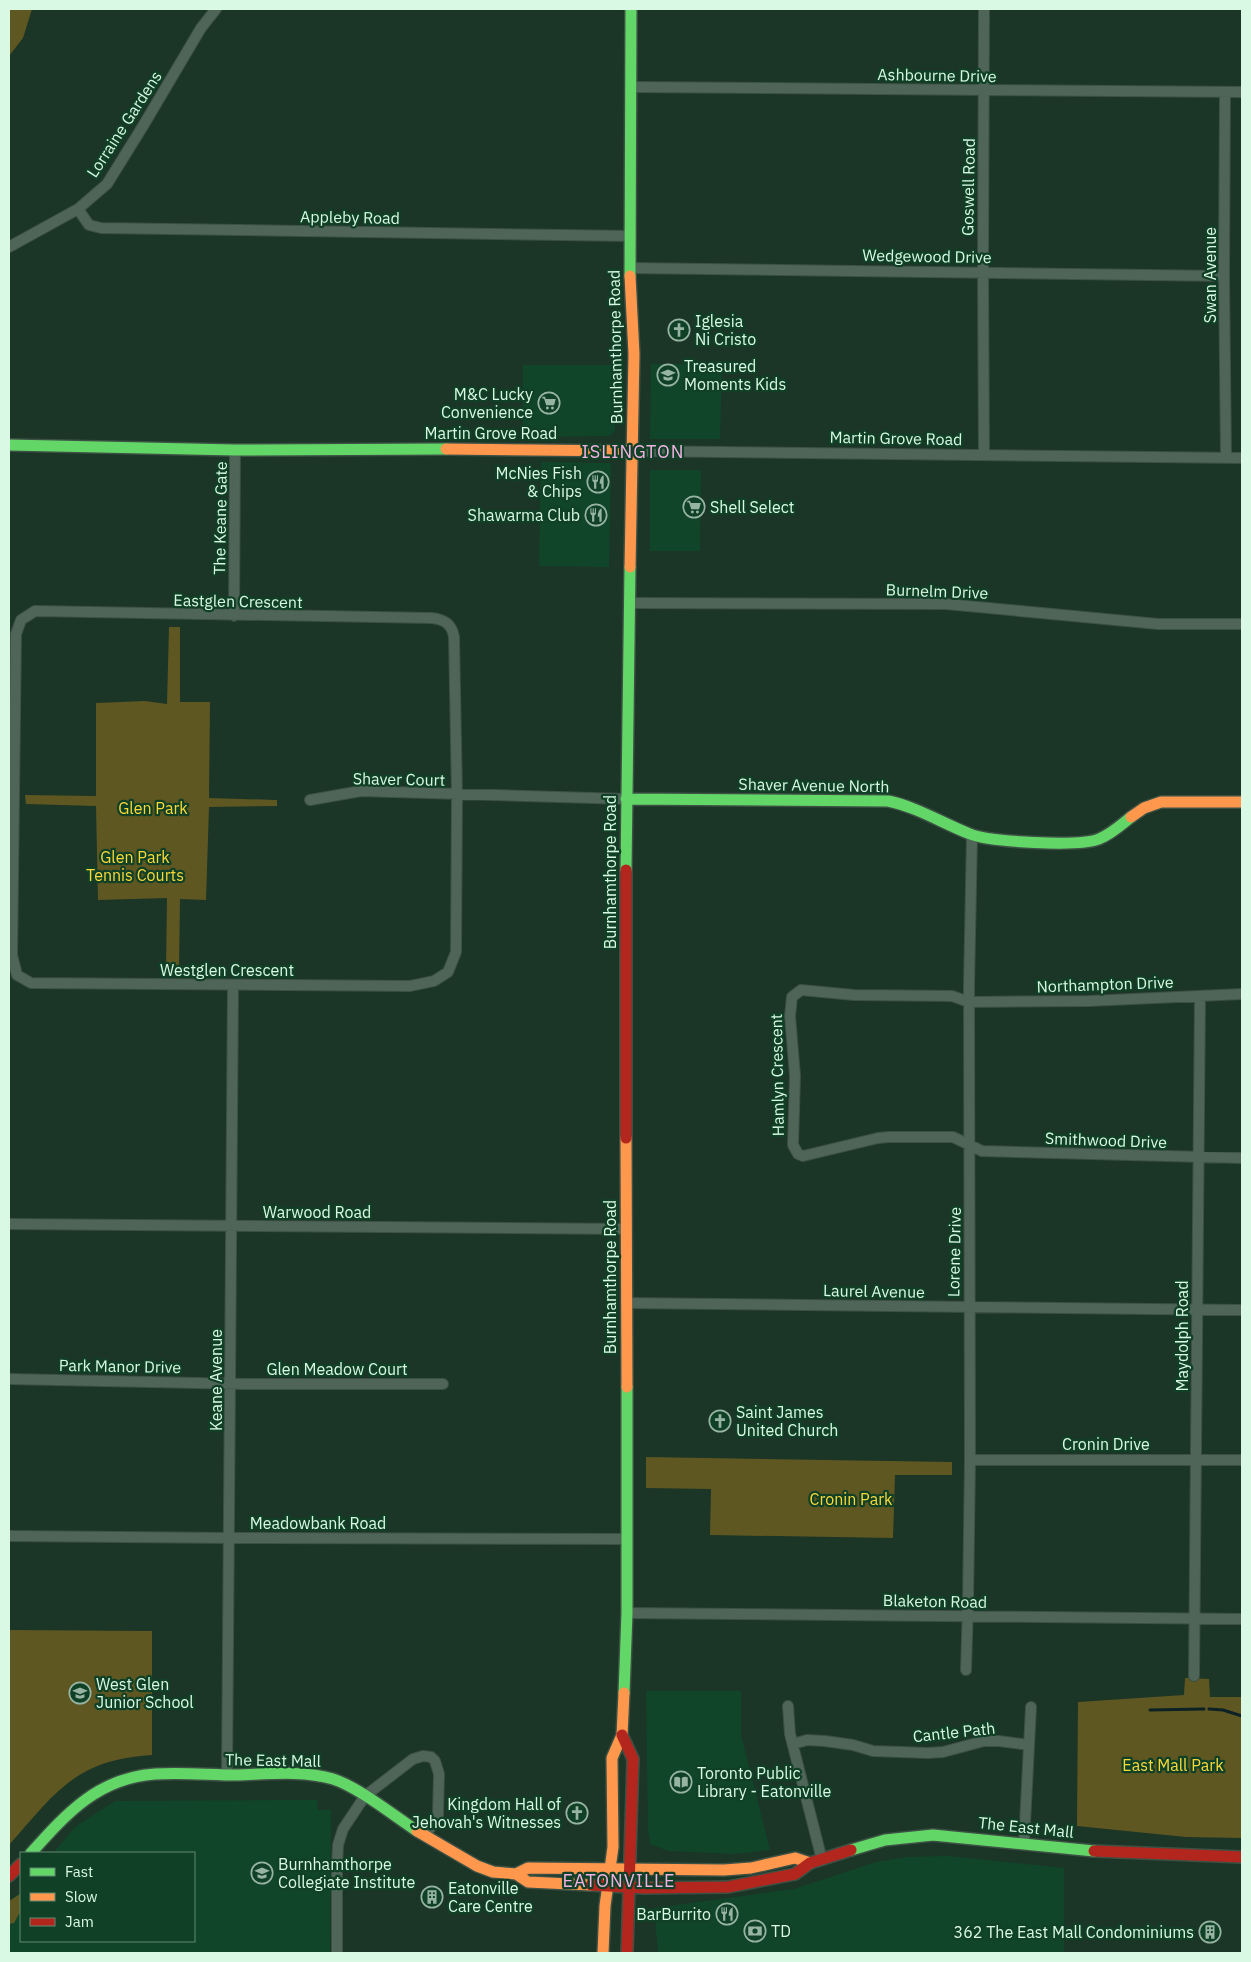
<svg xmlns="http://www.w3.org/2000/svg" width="1251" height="1962" viewBox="0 0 1251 1962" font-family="'IBM Plex Sans',sans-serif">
<rect width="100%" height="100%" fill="#1b3527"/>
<path fill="#11452a" d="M 651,364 L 722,364 L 720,439 L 650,439 Z
M 523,365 L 616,365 L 615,431 L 609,436 L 523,437 Z
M 541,462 L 611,463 L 609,567 L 539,566 Z
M 650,470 L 701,470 L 700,551 L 650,551 Z
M 646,1691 L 741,1691 L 741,1735 L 770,1850 L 735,1854 L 668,1851 L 650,1844 L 648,1831 Z
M 317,1800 L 318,1810 L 331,1810 L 330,1953 L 9,1953 L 9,1901 L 21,1892 L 21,1941 L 194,1941 L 194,1853 L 53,1853 L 75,1827 L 115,1801 Z
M 949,1856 L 1064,1868 L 1064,1953 L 658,1953 L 654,1908 L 794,1889 L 876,1862 L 907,1857 Z"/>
<path fill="#5f5721" d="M 9,9 L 32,9 L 23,38 L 9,56 Z
M 169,627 L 180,627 L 180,702 L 210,702 L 209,798 L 277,800 L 277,806 L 209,807 L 206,900 L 180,899 L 179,970 L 166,970 L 167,898 L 98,900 L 96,806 L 26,804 L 25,795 L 96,796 L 96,703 L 145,701 L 167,704 Z
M 646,1457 L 952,1462 L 952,1475 L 895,1475 L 893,1538 L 710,1535 L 711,1489 L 646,1488 Z
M 9,1630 L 152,1631 L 152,1755 C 75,1760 56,1792 9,1845 Z
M 1185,1678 L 1209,1679 L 1210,1697 L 1242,1697 L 1242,1838 L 1186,1837 L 1077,1826 L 1078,1702 L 1184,1695 Z
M 20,1894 L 20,1912 L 14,1923 L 9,1924 L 9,1901 Z"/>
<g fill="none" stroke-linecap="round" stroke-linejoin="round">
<path stroke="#0d2225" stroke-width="3" d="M 1209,1709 L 1223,1710 L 1242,1716
M 1150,1710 L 1204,1709"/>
<g stroke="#3c5044" stroke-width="12">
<path id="street" d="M 984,9 L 983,272 L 984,455
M 631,87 L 1242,92
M 1225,92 L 1224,276 L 1226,457
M 78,209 L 89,225 L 101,228 L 631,236
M 9,247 L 78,209 L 107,184 L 143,126 L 201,28 L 216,9
M 630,268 L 1224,276
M 633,451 L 1242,458
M 630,603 L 946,604 L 1158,624 L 1242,624
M 35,611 L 431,618 C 444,619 452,624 454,637 L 457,795 L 456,952 L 448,972 L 434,981 L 410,986 L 31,983 L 17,975 L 12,955 L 16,634 L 21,620 Z
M 234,616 L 235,450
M 310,800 L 361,791 L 626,799
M 1242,994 L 1089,1001 L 969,1002 L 952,996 L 854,995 L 801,990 L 792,997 L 790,1016 L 795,1076 L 793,1145 L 798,1154 L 803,1156 L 878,1138 L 889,1137 L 953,1137 L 982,1151 L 1242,1158
M 9,1224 L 625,1229
M 626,1303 L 1242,1310
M 9,1379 L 243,1384 L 443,1384
M 970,1460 L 1242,1460
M 9,1536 L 230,1538 L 627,1539
M 627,1613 L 1242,1619
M 966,1670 L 968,1603 L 970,1460 L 969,986 L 972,835
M 1194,1676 L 1200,996
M 788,1706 L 790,1734 L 822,1860
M 793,1744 L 807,1740 L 825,1741 L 853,1745 L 873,1751 L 928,1753 L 943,1752 L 984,1741 L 999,1741 L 1029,1745
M 227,1775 L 233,986
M 1024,1843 L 1031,1707
M 337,1953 L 337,1867 L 338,1845 L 343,1829 L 365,1796 L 413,1759 L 423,1756 L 431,1757 L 435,1761 L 439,1774 L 438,1815 L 425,1836"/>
</g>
<g stroke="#3c5044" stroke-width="14">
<path id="fast" d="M 630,276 L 631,9
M 9,445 L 235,450 L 446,449
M 626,799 L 888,801 C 917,807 942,823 970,834 C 990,842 1079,847 1099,839 C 1111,834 1121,825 1131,817
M 626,870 L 630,567
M 624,1693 L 627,1613 L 627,1387
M 851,1850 L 885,1840 L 933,1835 L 1094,1851
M 31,1853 C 67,1813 98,1778 155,1774 C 182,1772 210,1775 238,1775 C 268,1774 303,1770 333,1779 C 358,1787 393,1815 417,1831"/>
</g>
<g stroke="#3c5044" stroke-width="14">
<path id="slow" d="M 446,449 L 633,451
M 630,567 L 634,354 L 630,276
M 1131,817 L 1144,808 L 1161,802 L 1242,802
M 626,1138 L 627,1387
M 417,1831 L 477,1866 L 493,1872 L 516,1874 L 528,1882 L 591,1885
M 516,1874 L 528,1868 L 724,1870 L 751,1868 L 795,1858 L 810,1863
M 603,1953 L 605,1906 L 613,1847 L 612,1758 L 622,1735 L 624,1693"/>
</g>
<g stroke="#3c5044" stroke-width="14">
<path id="jam" d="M 626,870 L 626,1138
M 622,1735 L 633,1759 L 627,1953
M 1094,1851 L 1242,1857
M 9,1876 L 21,1864
M 591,1885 L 644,1888 L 728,1887 L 795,1874 L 810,1863 L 851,1850"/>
</g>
<use href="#street" stroke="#4e6558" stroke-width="10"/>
<use href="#fast" stroke="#63d668" stroke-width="11"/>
<use href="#slow" stroke="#ff974d" stroke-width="11"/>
<use href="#jam" stroke="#b3261e" stroke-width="11"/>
</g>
<defs>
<g id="church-ring" transform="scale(1.125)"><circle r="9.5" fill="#104026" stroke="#97b4a2" stroke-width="1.5"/><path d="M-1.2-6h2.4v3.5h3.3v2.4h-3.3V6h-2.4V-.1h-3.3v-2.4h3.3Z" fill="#97b4a2"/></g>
<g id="school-ring" transform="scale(1.125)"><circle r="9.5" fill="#104026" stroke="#97b4a2" stroke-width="1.5"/><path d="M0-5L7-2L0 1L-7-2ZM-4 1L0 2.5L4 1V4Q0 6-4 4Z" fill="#97b4a2"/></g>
<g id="supermarket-ring" transform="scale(1.125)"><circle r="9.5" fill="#104026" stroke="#97b4a2" stroke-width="1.5"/><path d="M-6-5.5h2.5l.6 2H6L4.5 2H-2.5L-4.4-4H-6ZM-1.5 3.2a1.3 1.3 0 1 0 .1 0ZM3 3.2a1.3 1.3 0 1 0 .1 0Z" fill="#97b4a2"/></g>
<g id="restaurant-ring" transform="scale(1.125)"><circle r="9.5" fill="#104026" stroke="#97b4a2" stroke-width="1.5"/><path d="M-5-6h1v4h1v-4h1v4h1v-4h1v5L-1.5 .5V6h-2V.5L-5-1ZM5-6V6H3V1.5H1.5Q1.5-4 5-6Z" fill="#97b4a2"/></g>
<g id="library-ring" transform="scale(1.125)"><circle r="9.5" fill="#104026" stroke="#97b4a2" stroke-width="1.5"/><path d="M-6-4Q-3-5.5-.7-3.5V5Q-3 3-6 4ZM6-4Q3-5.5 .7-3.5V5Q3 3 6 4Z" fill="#97b4a2"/></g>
<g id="building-ring" transform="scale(1.125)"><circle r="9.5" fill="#104026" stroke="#97b4a2" stroke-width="1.5"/><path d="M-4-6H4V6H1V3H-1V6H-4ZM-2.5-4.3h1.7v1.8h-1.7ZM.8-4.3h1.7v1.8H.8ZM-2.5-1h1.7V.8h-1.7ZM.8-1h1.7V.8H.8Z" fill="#97b4a2"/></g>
<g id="bank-ring" transform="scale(1.125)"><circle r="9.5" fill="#104026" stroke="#97b4a2" stroke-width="1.5"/><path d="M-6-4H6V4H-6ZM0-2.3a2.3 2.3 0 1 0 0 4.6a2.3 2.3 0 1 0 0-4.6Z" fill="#97b4a2"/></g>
</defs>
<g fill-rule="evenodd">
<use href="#church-ring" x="679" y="330"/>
<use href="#school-ring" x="668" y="375"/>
<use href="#supermarket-ring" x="549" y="403"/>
<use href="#restaurant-ring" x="598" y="482"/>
<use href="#supermarket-ring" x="694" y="507"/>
<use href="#restaurant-ring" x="596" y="515"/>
<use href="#church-ring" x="720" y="1421"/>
<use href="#school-ring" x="80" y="1693"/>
<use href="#library-ring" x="681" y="1782"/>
<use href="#church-ring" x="577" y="1813"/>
<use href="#school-ring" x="262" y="1873"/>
<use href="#building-ring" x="432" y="1897"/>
<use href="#restaurant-ring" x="727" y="1914"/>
<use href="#bank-ring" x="755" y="1931"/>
<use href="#building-ring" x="1210" y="1932"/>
</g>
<g text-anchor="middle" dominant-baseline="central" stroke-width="4.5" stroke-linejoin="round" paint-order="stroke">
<g font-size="16" fill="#daf9e4" stroke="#104026">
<text transform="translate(937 75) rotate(1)">Ashbourne Drive</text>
<text transform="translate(124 124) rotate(-57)">Lorraine Gardens</text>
<text transform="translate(968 187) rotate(-89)">Goswell Road</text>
<text transform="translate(350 217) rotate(1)">Appleby Road</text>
<text transform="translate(927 256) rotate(1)">Wedgewood Drive</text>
<text transform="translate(1210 275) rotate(-90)">Swan Avenue</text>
<text transform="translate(615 347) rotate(-91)">Burnhamthorpe Road</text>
<text x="491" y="433">Martin Grove Road</text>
<text transform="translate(896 438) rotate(1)">Martin Grove Road</text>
<text transform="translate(220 518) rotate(-89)">The Keane Gate</text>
<text transform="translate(937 591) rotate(2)">Burnelm Drive</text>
<text transform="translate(238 601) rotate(1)">Eastglen Crescent</text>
<text transform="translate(399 779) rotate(1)">Shaver Court</text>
<text transform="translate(814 785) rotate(1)">Shaver Avenue North</text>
<text transform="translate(610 872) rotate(-90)">Burnhamthorpe Road</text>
<text x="227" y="970">Westglen Crescent</text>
<text transform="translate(1105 984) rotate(-2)">Northampton Drive</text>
<text transform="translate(777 1075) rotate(-91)">Hamlyn Crescent</text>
<text transform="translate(1106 1140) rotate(2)">Smithwood Drive</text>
<text x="317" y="1212">Warwood Road</text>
<text transform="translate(954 1252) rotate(-89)">Lorene Drive</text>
<text transform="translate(610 1277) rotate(-90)">Burnhamthorpe Road</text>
<text transform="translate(874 1291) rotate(1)">Laurel Avenue</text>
<text transform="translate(1182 1336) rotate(-90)">Maydolph Road</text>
<text transform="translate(120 1366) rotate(1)">Park Manor Drive</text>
<text x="337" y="1369">Glen Meadow Court</text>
<text transform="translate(216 1380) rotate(-90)">Keane Avenue</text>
<text x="1106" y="1444">Cronin Drive</text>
<text x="318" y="1523">Meadowbank Road</text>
<text transform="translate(935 1601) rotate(1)">Blaketon Road</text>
<text transform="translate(954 1732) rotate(-6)">Cantle Path</text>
<text transform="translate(273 1760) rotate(1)">The East Mall</text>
<text transform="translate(1026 1827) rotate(6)">The East Mall</text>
</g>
<g font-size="16" fill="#daf9e4" stroke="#104026" text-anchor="start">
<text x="695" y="321">Iglesia<tspan x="695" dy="18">Ni Cristo</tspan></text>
<text x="684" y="366">Treasured<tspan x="684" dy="18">Moments Kids</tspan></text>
<text x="533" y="394" text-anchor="end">M&amp;C Lucky<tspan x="533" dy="18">Convenience</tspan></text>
<text x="582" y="473" text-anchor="end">McNies Fish<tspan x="582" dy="18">&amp; Chips</tspan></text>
<text x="710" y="507">Shell Select</text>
<text x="580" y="515" text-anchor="end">Shawarma Club</text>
<text x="736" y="1412">Saint James<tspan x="736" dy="18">United Church</tspan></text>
<text x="96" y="1684">West Glen<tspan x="96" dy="18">Junior School</tspan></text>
<text x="697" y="1773">Toronto Public<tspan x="697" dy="18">Library - Eatonville</tspan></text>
<text x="561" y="1804" text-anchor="end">Kingdom Hall of<tspan x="561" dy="18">Jehovah's Witnesses</tspan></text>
<text x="278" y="1864">Burnhamthorpe<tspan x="278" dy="18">Collegiate Institute</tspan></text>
<text x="448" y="1888">Eatonville<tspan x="448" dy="18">Care Centre</tspan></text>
<text x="711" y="1914" text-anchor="end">BarBurrito</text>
<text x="771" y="1931">TD</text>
<text x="1194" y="1932" text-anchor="end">362 The East Mall Condominiums</text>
</g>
<g font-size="16" fill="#fdd938" stroke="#104026">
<text x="153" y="808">Glen Park</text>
<text x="135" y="857">Glen Park<tspan x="135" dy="18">Tennis Courts</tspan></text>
<text x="851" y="1499">Cronin Park</text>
<text x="1173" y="1765">East Mall Park</text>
</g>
<g font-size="18" letter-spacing="1" fill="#f4b2e4" stroke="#104026">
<text x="633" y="451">ISLINGTON</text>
<text x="619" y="1880">EATONVILLE</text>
</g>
</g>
<rect width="1251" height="1962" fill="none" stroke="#daf9e4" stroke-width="20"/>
<rect x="20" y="1852" width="175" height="90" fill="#104026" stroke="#618a72"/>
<rect x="30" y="1868" width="25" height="8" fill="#63d668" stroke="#618a72"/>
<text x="65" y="1877" font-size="15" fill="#daf9e4">Fast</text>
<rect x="30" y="1893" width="25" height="8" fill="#ff974d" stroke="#618a72"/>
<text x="65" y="1902" font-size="15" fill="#daf9e4">Slow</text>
<rect x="30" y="1918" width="25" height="8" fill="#b3261e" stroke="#618a72"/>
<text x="65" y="1927" font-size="15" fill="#daf9e4">Jam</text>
</svg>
